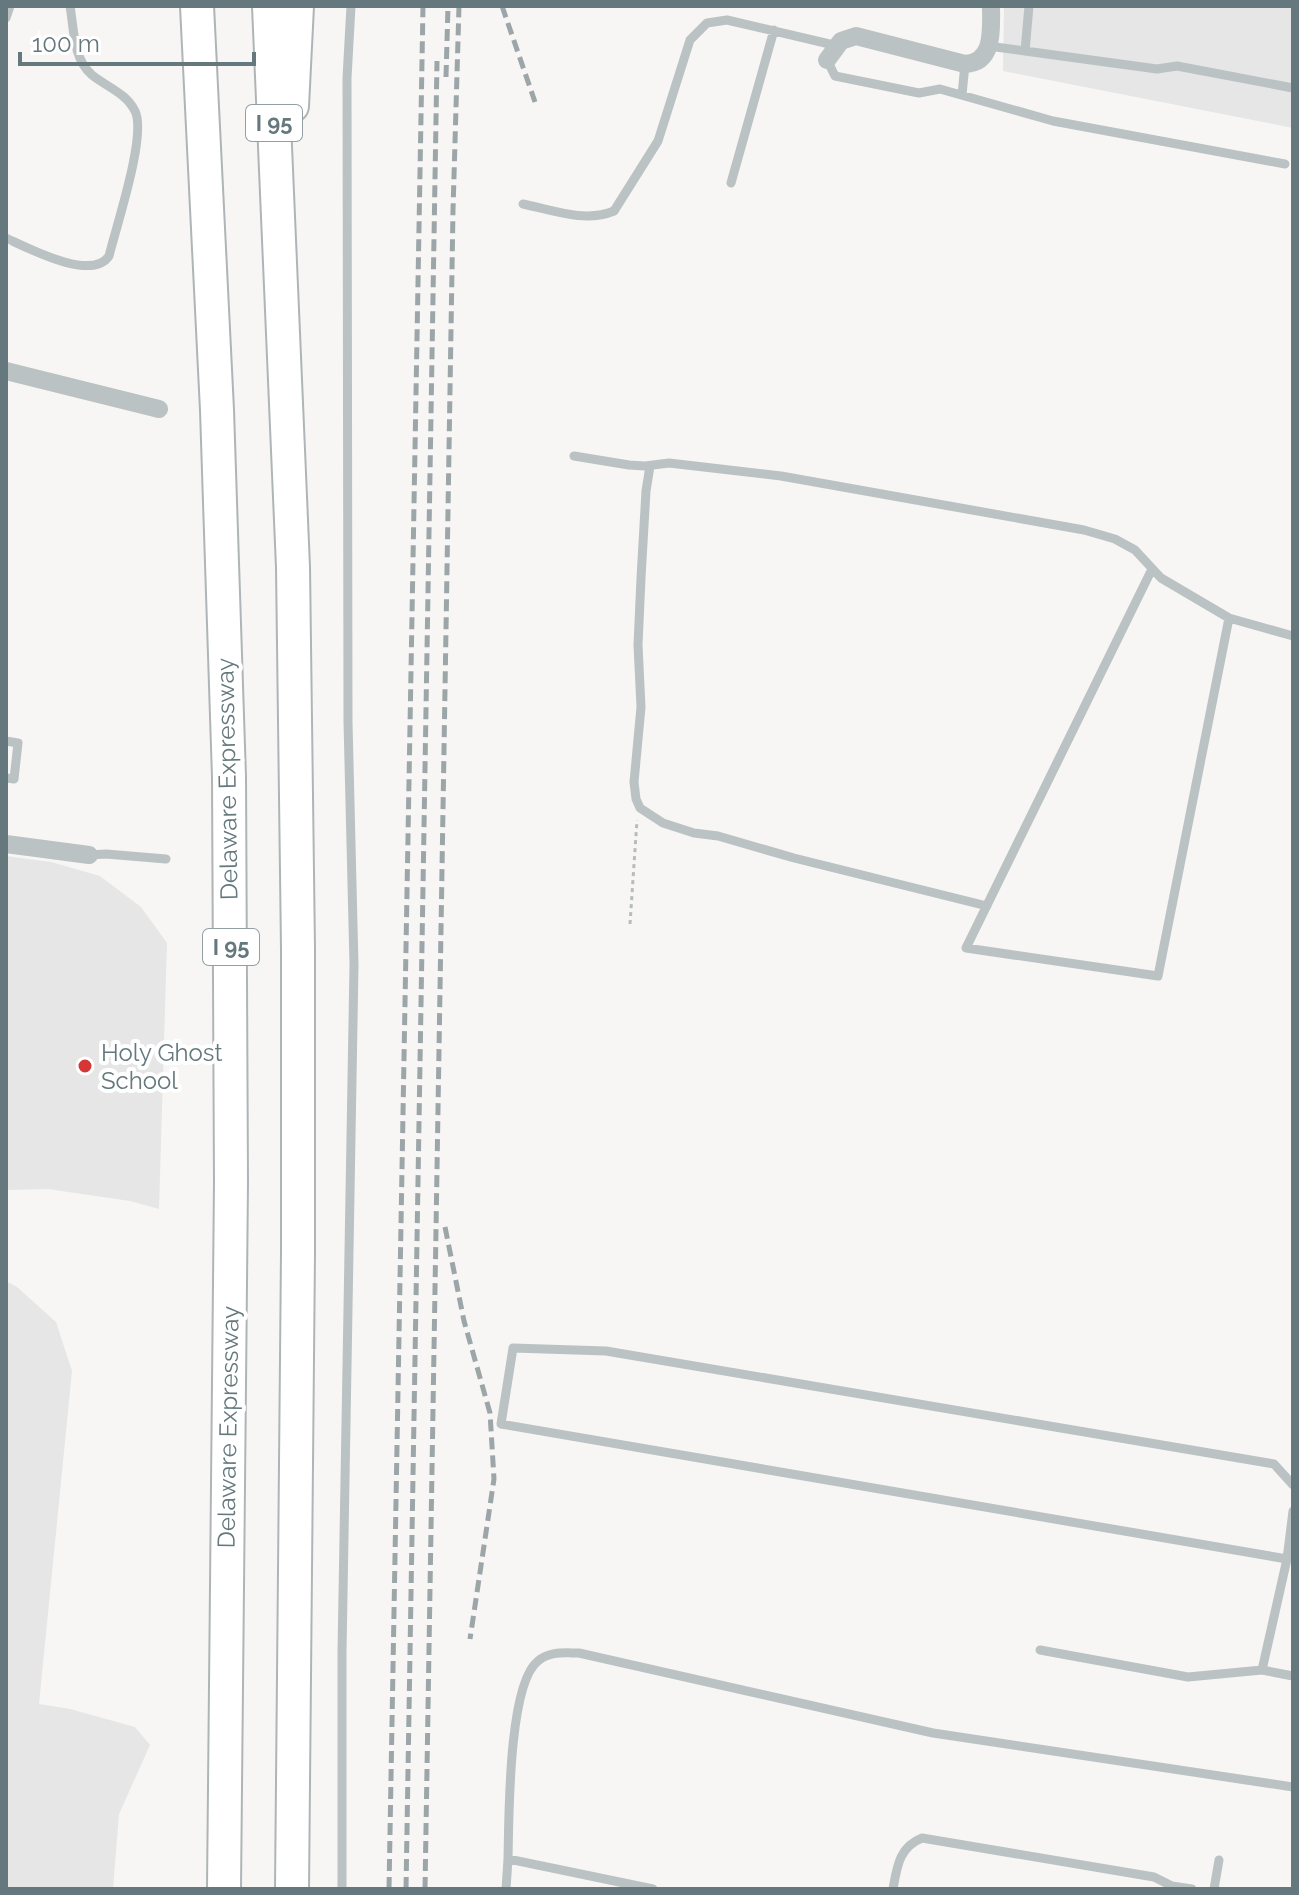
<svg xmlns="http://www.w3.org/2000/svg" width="1299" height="1895" viewBox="0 0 1299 1895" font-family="Raleway,sans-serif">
<rect width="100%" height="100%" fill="#f7f6f4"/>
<path fill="#e5e6e5" d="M 1004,6 L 1293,6 L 1293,128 L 1003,71 Z
M 6,856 L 51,862 L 100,876 L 141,907 L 167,943 L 159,1209 L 130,1201 L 48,1189 L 6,1190 Z
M 6,1281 L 17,1287 L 56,1322 L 72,1371 L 39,1704 L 70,1709 L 135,1727 L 150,1745 L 119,1814 L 113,1889 L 6,1889 Z"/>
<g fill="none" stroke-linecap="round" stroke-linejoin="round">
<g stroke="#afb5b7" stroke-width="36">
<path id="motorway" d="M 197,6 L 217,410 L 229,777 L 231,1182 L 224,1889
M 269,6 L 293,567 L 298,949 L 298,1252 L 292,1889
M 292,106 L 297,6"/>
</g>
<path stroke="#b6bbbc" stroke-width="3" stroke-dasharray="4 4" stroke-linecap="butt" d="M 630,924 L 637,820"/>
<path stroke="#bbc2c3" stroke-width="9" d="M 6,18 L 10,6
M 988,46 L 1025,51 L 1029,6
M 1025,51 L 1157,69 L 1177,66 L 1293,88
M 827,60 L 835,76 L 919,93 L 940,89 L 1053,121 L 1285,164
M 962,95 L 965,64
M 731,183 L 774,30
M 523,204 C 552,210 585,223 614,211 L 658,141 L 690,40 L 707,23 L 727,20 L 838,46
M 6,238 C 28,248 92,282 109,256 C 116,227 147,135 135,111 C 126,93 107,87 92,75 C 73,59 74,29 70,6
M 574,456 L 629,465 L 645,466 L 669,463 L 781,476 L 1084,530 L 1115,539 L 1135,550 L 1161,578 L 1229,618 L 1293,636
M 650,466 L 646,491 L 641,578 L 638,645 L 641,707 L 634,782 L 636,799 L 640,808 L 663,823 L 694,833 L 718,836 L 794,858 L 987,906
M 1152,569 L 966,948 L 1158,976 L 1229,618
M 6,741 L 18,743 L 14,779 L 6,778
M 89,855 L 106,854 L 166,859
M 1293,1511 L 1287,1559 L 1262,1670 L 1293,1676
M 1287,1559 L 501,1424 L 513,1348 L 606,1351 L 1274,1464 L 1293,1485
M 1040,1650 L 1188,1677 L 1262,1670
M 508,1859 C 509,1820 508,1684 538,1661 C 550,1651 564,1653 579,1653 L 933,1733 L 1293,1787
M 342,1889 L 342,1652 L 354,965 L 348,722 L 347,78 L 351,6
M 506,1889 L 508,1859 L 653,1889
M 893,1889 C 897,1867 899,1847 922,1838 L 1154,1877 L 1172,1886 L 1192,1889
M 1214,1889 L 1219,1860"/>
<path stroke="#bbc2c3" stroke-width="18" d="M 827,60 L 841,41 L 856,36 L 965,64 C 995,63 991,28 991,6
M 6,371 L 159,409
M 6,844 L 89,855"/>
<use href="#motorway" stroke="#fff" stroke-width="32"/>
<path stroke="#9ca6a8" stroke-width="5" stroke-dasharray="12 6" stroke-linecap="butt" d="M 502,6 L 535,102
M 446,77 L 448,6
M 445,1227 L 464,1321 L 490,1413 L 494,1479 L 470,1639
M 389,1889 L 423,6
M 406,1889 L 437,61
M 425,1889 L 453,210 L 459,6"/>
</g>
<circle fill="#d53736" stroke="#fff" stroke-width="3" cx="85" cy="1066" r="8"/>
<g text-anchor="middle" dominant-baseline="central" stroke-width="8" stroke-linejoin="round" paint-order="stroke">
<g fill="#fff" stroke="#92a0a4" stroke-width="2">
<rect x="246" y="105" width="56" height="36" rx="6"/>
<rect x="203" y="929" width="56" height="36" rx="6"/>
</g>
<g font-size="22" font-weight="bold" fill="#64787d">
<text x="274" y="123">I 95</text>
<text x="231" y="947">I 95</text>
</g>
<g font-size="24" fill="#64787d" stroke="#fff">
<text transform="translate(227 779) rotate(-91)">Delaware Expressway</text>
<text transform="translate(228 1427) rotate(-89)">Delaware Expressway</text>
</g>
<g font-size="24" fill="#64787d" stroke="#fff" text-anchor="start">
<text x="101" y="1052">Holy Ghost<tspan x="101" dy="28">School</tspan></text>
</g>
</g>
<rect width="1299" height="1895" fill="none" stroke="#64787d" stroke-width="16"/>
<path d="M20 52v12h234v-12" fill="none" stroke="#64787d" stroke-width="4"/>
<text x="32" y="52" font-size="24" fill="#64787d" stroke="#ffffff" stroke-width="6" paint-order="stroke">100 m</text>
</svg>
